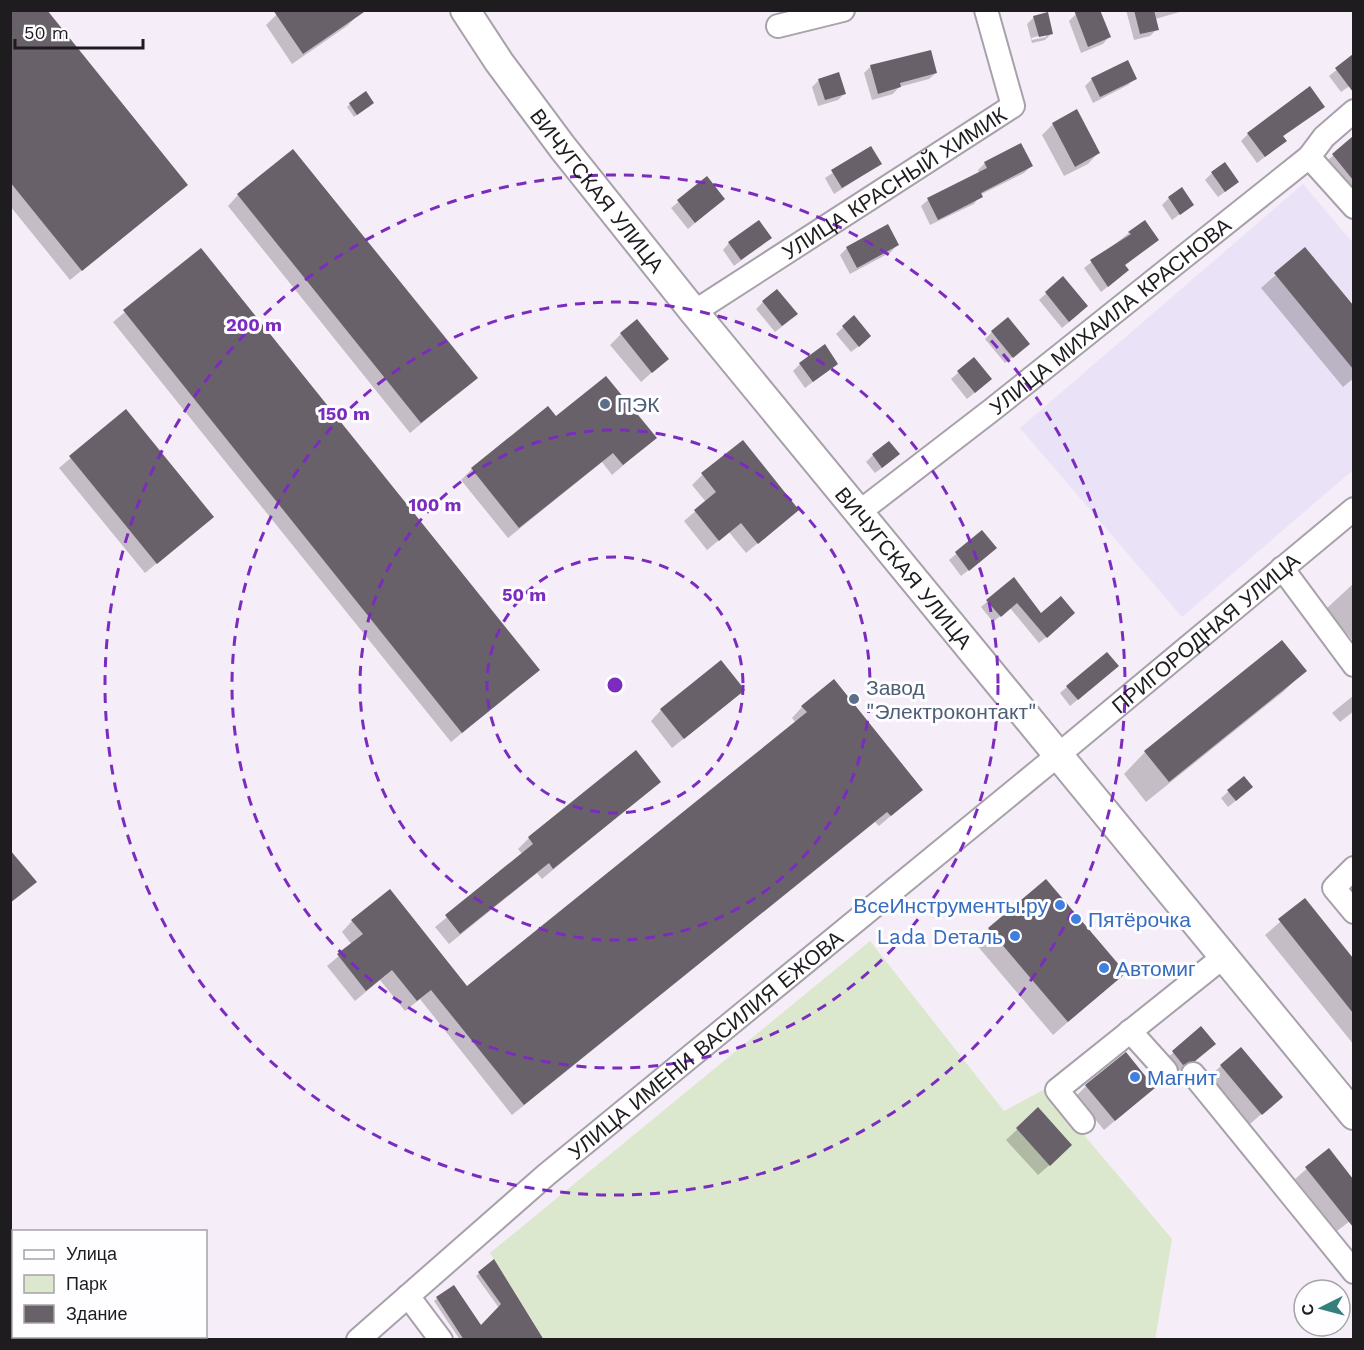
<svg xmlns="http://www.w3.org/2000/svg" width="1364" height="1350" viewBox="0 0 1364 1350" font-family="'Work Sans',sans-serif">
<rect width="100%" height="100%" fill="#f5edf7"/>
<path fill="#eae2f7" d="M 1303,184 L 1353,243 L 1353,470 L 1182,617 L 1020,428 Z"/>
<path fill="#dce8cd" d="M 870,941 L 1004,1111 L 1045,1089 L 1172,1239 L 1155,1340 L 544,1339 L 490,1253 Z"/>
<path fill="#0003" fill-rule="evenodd" d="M 10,10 L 186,185 L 70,280 L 10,206 Z
M 1126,10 L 1187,10 L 1155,19 L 1157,29 L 1150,36 L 1134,40 Z
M 1076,14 L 1109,37 L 1103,44 L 1081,53 L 1069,21 Z
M 276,15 L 358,15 L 347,26 L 292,64 L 266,25 Z
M 1034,17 L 1052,33 L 1045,40 L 1032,43 L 1027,24 ZM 1046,34 L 1046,37 L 1032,40 L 1031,38 Z
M 1354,56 L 1354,83 L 1341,92 L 1329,76 Z
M 871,66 L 936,73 L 929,79 L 899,87 L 893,94 L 872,100 L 864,73 Z
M 1135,78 L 1128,85 L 1093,103 L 1085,86 L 1092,79 Z
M 819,80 L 845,93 L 838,100 L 818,106 L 812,87 Z
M 350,104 L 370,106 L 354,117 L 347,107 Z
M 1316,113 L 1282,137 L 1278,147 L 1257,163 L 1241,141 L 1248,134 Z
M 1053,124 L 1098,153 L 1088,164 L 1064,176 L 1042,135 Z
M 1354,138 L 1354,193 L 1323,164 Z
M 870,148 L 880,164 L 834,194 L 825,178 Z
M 985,163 L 1031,166 L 1024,173 L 980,195 L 974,204 L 930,225 L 921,206 L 928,200 L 979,173 L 978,170 Z
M 1212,173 L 1230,188 L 1218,197 L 1205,180 Z
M 707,178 L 723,199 L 688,229 L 671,208 Z
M 238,195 L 476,378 L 410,433 L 228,206 Z
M 1169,198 L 1192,205 L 1172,220 L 1162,205 Z
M 1129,233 L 1157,240 L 1124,266 L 1120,277 L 1101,292 L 1084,268 Z
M 770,238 L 734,266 L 723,250 L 729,243 Z
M 897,245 L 891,252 L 850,274 L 840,255 L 847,248 Z
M 1305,249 L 1354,307 L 1354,378 L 1343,387 L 1261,288 Z
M 200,250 L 538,670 L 451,742 L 113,322 Z
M 1063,278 L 1080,313 L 1062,328 L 1039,300 Z
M 763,302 L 789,321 L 775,332 L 756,309 Z
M 854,317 L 863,343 L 851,352 L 836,334 Z
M 992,332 L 1021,350 L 1005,363 L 985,339 Z
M 621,334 L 667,359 L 641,382 L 610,345 Z
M 974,359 L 983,386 L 967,399 L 951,379 Z
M 800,364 L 836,364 L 805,388 L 793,371 Z
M 126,411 L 212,517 L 145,573 L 59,468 Z
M 556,418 L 655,438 L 612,475 L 602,462 L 508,538 L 461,480 L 472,469 Z
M 873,455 L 891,461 L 875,473 L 866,462 Z
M 702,475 L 797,510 L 746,553 L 729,532 L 707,550 L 684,521 L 706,502 L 692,485 Z
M 982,532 L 988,555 L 961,576 L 949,560 Z
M 1014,579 L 1041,615 L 1067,620 L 1039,643 L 1010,608 L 993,622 L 981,607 Z
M 1354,583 L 1354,642 L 1326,609 Z
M 1281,642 L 1305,671 L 1283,692 L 1146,802 L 1124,774 L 1145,752 Z
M 1110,673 L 1070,706 L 1060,693 L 1067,687 Z
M 1354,695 L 1354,711 L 1340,722 L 1332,713 Z
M 732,700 L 672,748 L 651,721 L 661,710 Z
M 802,707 L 921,790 L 879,826 L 875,822 L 512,1115 L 420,999 L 405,1011 L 380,980 L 355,1001 L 327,966 L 352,945 L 342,932 L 352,921 L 467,988 L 796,723 L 792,718 Z
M 635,752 L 659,782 L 542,879 L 537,873 L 449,944 L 435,927 L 523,855 L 518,849 L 529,838 Z
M 1244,778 L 1244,794 L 1228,807 L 1221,798 Z
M 1305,900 L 1354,961 L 1354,1045 L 1265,935 Z
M 989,929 L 1124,973 L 1053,1035 L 975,943 Z
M 1201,1028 L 1207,1051 L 1187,1068 L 1176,1071 L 1166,1059 Z
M 1221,1066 L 1281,1097 L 1250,1124 L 1210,1076 Z
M 1086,1086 L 1142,1098 L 1104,1130 L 1076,1096 Z
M 1038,1110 L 1060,1156 L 1038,1175 L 1006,1140 Z
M 1328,1150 L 1354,1181 L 1354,1218 L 1337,1231 L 1295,1179 Z
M 494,1261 L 542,1340 L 460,1340 L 434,1301 L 453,1287 L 480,1327 L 499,1308 L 476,1276 Z"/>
<path fill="#69616a" d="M 10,10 L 47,10 L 188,185 L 82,271 L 10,182 Z
M 273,10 L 367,10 L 303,54 Z
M 1074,10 L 1100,10 L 1111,37 L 1088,47 Z
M 1134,10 L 1154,10 L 1159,30 L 1140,34 Z
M 1048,12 L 1053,34 L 1039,37 L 1033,16 Z
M 931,50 L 937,73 L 900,83 L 901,87 L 878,94 L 870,65 Z
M 1353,54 L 1353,92 L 1335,68 Z
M 1128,60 L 1137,79 L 1100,97 L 1091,78 Z
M 839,72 L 846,94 L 825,100 L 818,79 Z
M 1310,86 L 1325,107 L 1283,136 L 1287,141 L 1265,157 L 1247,133 Z
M 366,91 L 374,103 L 357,115 L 349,103 Z
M 1077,109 L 1100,153 L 1075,167 L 1052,123 Z
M 1353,136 L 1353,180 L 1332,154 Z
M 1021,143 L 1033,166 L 981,193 L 983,197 L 938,220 L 927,198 L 987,168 L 984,162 Z
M 871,146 L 882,164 L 842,188 L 831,170 Z
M 293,149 L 478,378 L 421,423 L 237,194 Z
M 1225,162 L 1239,182 L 1225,192 L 1211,172 Z
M 707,176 L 725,199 L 695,223 L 677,200 Z
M 1182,187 L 1194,205 L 1180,215 L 1168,197 Z
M 759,220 L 772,238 L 741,260 L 728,242 Z
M 1145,220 L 1159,240 L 1125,265 L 1129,270 L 1108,287 L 1090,260 L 1131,234 L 1128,232 Z
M 888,224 L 899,245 L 857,268 L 846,247 Z
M 1305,247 L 1353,305 L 1353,369 L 1274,273 Z
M 201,248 L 540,670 L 462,733 L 123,310 Z
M 1063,276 L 1088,306 L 1069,322 L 1045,292 Z
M 777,289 L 798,314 L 782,326 L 762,301 Z
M 854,315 L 871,336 L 859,347 L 842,326 Z
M 1008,317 L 1030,344 L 1013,358 L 991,331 Z
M 637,319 L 669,359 L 652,373 L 620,333 Z
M 825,344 L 838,364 L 813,382 L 799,363 Z
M 974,357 L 992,379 L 975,393 L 957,371 Z
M 606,376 L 657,438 L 623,465 L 613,453 L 519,528 L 471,468 L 548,406 L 556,416 Z
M 126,409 L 214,517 L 157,564 L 69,456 Z
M 743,440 L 799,510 L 758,544 L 741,523 L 719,541 L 694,510 L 716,492 L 701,473 Z
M 889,441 L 900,454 L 882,468 L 872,454 Z
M 982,530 L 997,548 L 969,571 L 955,552 Z
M 1014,577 L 1041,613 L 1061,596 L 1075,613 L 1047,638 L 1017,603 L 1001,617 L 986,600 Z
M 1282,640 L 1307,671 L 1169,782 L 1144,751 Z
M 1107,652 L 1119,666 L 1078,700 L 1066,686 Z
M 721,660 L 745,690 L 684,739 L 660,709 Z
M 834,679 L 923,790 L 891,816 L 887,812 L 524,1105 L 431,990 L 417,1001 L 392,970 L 366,991 L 337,954 L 363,934 L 351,920 L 390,889 L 467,986 L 807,712 L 801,706 Z
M 636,750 L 661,782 L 553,869 L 549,863 L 460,934 L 445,915 L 533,844 L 528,837 Z
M 1244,776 L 1253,787 L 1236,801 L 1227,790 Z
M 10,850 L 37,882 L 10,903 Z
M 1046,879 L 1126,973 L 1068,1022 L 988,928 Z
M 1305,898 L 1353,958 L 1353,1013 L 1278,919 Z
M 1201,1026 L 1216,1044 L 1195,1061 L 1183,1065 L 1172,1051 Z
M 1241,1047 L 1283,1097 L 1262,1115 L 1220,1065 Z
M 1126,1052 L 1155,1088 L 1115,1121 L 1085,1085 Z
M 1038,1107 L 1072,1145 L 1050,1166 L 1016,1128 Z
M 1329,1148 L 1353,1179 L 1353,1227 L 1305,1167 Z
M 494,1259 L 544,1340 L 464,1340 L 436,1297 L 454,1285 L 481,1325 L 501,1304 L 478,1272 Z"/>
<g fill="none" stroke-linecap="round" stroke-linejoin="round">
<g stroke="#a8a0aa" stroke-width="26">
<g id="minor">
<path d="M 778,26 L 843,10"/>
<path d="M 1309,157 L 1354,207"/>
<path id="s1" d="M 694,312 L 1013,106 L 986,10"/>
<path id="s2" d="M 858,513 L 993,409 L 1309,157 L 1324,137 L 1354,111"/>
<path d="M 1282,568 L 1354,665"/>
<path d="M 1354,868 L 1334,888 L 1354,912"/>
<path d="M 1130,1031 L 1166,1071"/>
<path d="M 1193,1074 L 1354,1272"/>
<path d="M 1083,1122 L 1057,1090 L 1222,958"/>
<path d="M 408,1296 L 441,1340"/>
<path d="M 10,1312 L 14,1315"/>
<path d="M 30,1336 L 32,1340"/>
<path id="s3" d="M 358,1340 L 546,1175 L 1057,756 L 1354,509"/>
</g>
</g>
<g stroke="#a8a0aa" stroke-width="32">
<g id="major">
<path id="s4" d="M 465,10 L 499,62 L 563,148 L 694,312 L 1354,1115"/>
</g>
</g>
<use href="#minor" stroke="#fff" stroke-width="22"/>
<use href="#major" stroke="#fff" stroke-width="28"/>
</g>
<g fill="none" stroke="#7b2cbf" stroke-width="3" stroke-dasharray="10 8">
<circle cx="615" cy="685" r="128"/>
<circle cx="615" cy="685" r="255"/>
<circle cx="615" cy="685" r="383"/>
<circle cx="615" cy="685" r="510"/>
</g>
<g fill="#5c6f8a" stroke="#fefdff" stroke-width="2">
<circle cx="605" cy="404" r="6"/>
<circle cx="854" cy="699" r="6"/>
</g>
<g fill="#3f7fe0" stroke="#fefdff" stroke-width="2">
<circle cx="1060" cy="905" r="6"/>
<circle cx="1076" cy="919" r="6"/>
<circle cx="1015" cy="936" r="6"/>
<circle cx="1104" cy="968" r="6"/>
<circle cx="1135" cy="1077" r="6"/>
</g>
<g text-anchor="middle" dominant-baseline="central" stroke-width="6" stroke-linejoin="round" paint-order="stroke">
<g font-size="21" fill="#1f1c1f" stroke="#fefdff">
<text stroke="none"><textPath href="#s1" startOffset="238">УЛИЦА КРАСНЫЙ ХИМИК</textPath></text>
<text stroke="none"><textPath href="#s4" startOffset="224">ВИЧУГСКАЯ УЛИЦА</textPath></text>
<text stroke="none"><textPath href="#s2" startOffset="320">УЛИЦА МИХАИЛА КРАСНОВА</textPath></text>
<text stroke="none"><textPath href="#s4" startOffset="710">ВИЧУГСКАЯ УЛИЦА</textPath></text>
<text stroke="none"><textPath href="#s3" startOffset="1104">ПРИГОРОДНАЯ УЛИЦА</textPath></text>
<text stroke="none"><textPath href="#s3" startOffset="456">УЛИЦА ИМЕНИ ВАСИЛИЯ ЕЖОВА</textPath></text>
</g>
<g font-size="21" fill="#4e5e75" stroke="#fefdff" text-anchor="start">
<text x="617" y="404">ПЭК</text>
<text x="866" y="687">Завод<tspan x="866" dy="24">"Электроконтакт"</tspan></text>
</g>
<g font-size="21" fill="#366cbe" stroke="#fefdff" text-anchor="start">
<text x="1048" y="905" text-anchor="end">ВсеИнструменты.ру</text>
<text x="1088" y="919">Пятёрочка</text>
<text x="1003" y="936" text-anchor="end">Lada Dеталь</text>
<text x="1116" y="968">Автомиг</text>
<text x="1147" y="1077">Магнит</text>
</g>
</g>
<circle cx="615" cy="685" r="9" fill="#7b2cbf" stroke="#fefdff" stroke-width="3"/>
<g font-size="18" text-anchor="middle" font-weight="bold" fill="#7b2cbf" stroke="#fefdff" stroke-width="6" stroke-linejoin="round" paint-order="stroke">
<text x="254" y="331">200 m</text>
<text x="344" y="420">150 m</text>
<text x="435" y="511">100 m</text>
<text x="524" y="601">50 m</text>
</g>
<rect width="1364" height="1350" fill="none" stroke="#1f1c1f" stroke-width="24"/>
<rect x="12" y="1230" width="195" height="108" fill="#fefdff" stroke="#a5a3a5" stroke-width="1.5"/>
<rect x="24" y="1250" width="30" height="9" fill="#ffffff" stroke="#a5a3a5" stroke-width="1.5"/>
<text x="66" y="1260" font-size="18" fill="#1f1c1f">Улица</text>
<rect x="24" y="1275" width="30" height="18" fill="#dce8cd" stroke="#a5a3a5" stroke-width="1.5"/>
<text x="66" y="1290" font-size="18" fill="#1f1c1f">Парк</text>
<rect x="24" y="1305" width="30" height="18" fill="#69616a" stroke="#a5a3a5" stroke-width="1.5"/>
<text x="66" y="1320" font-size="18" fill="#1f1c1f">Здание</text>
<g transform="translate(1322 1308) rotate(264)"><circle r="28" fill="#fefdff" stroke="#a5a3a5" stroke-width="1.5"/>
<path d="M0-4.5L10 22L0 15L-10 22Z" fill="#367f7d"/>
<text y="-9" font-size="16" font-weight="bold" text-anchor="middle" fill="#1f1c1f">С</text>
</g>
<path d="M15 39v9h128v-9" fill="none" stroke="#1f1c1f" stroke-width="3"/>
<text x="24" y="39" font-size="18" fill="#1f1c1f" stroke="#fefdff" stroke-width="4.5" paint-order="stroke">50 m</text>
</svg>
